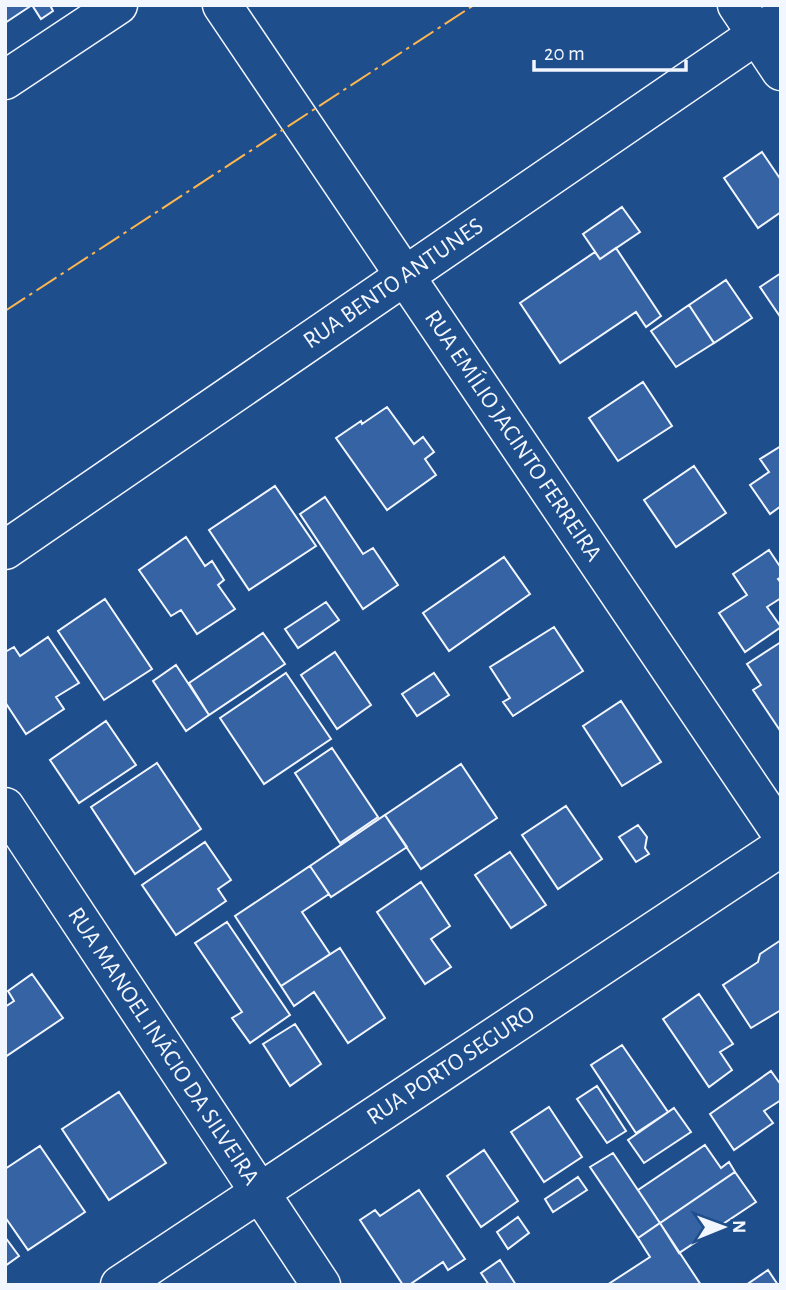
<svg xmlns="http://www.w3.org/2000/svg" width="786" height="1290" viewBox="0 0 786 1290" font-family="'Alegreya Sans',sans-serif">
<rect width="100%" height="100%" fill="#1f4e8c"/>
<path fill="#3563a3" stroke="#f2f6ff" stroke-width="2" d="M 5,5 L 32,5 L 5,23 Z
M 32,5 L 50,5 L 53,11 L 41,19 Z
M 762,152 L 781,180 L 781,212 L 758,228 L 724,178 Z
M 622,207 L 640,232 L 600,259 L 583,234 Z
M 616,248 L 661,316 L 646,327 L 636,312 L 560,363 L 520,303 L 595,252 L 600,259 Z
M 781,273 L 781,318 L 760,287 Z
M 726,280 L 752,318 L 714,343 L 689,305 Z
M 689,305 L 714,343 L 676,367 L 651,331 Z
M 643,382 L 672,426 L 618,461 L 589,418 Z
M 387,407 L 414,444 L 423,437 L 434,452 L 425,459 L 436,475 L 387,510 L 336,438 L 361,421 L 362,424 Z
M 781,446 L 781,506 L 770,514 L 750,485 L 769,472 L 760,459 Z
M 694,466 L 726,513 L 676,547 L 644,500 Z
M 275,486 L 316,546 L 249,590 L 209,530 Z
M 325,497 L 363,554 L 373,548 L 398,585 L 363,609 L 300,514 Z
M 186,537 L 205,566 L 212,561 L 224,580 L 218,585 L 235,609 L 197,634 L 181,610 L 171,616 L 139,570 Z
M 769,550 L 781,568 L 781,577 L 778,579 L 781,583 L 781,598 L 767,607 L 781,627 L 745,652 L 719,613 L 747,595 L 733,574 Z
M 504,557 L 530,594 L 449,651 L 423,613 Z
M 105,599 L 152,669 L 104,700 L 58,631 Z
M 326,602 L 339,620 L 298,648 L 285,629 Z
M 554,627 L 583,671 L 513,716 L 503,702 L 510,698 L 490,667 Z
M 263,633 L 285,664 L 209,715 L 189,683 Z
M 48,637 L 79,683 L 56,697 L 64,709 L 26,734 L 5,702 L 5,652 L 14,647 L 20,656 Z
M 781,642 L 781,732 L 753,690 L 761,685 L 747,664 Z
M 335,652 L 371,705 L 337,729 L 301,675 Z
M 176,665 L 209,715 L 186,731 L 153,681 Z
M 286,673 L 331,739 L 264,784 L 220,718 Z
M 434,673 L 449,695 L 417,716 L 402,694 Z
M 621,701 L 661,762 L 622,786 L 583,726 Z
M 106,721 L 136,765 L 79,803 L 50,760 Z
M 332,748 L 378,817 L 340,843 L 295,773 Z
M 157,763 L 201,829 L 135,874 L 91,807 Z
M 461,764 L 497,818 L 421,869 L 385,815 Z
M 566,806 L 602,859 L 558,889 L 522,835 Z
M 385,815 L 407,847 L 331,897 L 310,866 Z
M 638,825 L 647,837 L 645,848 L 649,854 L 636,862 L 619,837 Z
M 205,842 L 231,880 L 218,889 L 226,901 L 176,935 L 142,885 Z
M 510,852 L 546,905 L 511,928 L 475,875 Z
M 310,866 L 329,894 L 302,912 L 330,954 L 281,986 L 235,916 Z
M 421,882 L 450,926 L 431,939 L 451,967 L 425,984 L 377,912 Z
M 227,922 L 290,1015 L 250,1043 L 232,1018 L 242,1012 L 195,943 Z
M 781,940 L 781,1010 L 751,1028 L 723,985 L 758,962 L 760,954 Z
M 340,948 L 385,1018 L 348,1043 L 314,992 L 294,1006 L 281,986 Z
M 32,974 L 63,1018 L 5,1057 L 5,1007 L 14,1001 L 8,991 Z
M 699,994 L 733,1044 L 720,1052 L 732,1070 L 709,1087 L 663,1019 Z
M 295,1024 L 321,1064 L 290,1086 L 263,1044 Z
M 622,1045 L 668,1112 L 636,1133 L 591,1065 Z
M 771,1071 L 781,1085 L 781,1100 L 764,1111 L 773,1123 L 734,1150 L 710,1114 Z
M 597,1086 L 626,1131 L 607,1143 L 577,1099 Z
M 119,1092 L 166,1163 L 109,1200 L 62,1129 Z
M 549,1107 L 582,1157 L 544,1182 L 511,1132 Z
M 674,1108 L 691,1132 L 644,1163 L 628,1140 Z
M 705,1145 L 721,1168 L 729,1162 L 735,1172 L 660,1223 L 638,1190 Z
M 40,1146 L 85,1212 L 28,1250 L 5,1217 L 5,1169 Z
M 484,1150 L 518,1201 L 481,1227 L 447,1176 Z
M 613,1153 L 660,1223 L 638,1238 L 590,1167 Z
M 735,1172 L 756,1202 L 679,1253 L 660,1223 Z
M 578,1177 L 587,1190 L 553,1212 L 545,1199 Z
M 419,1190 L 465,1259 L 448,1270 L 443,1262 L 409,1285 L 403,1285 L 360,1220 L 375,1210 L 380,1216 Z
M 518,1217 L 529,1233 L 508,1249 L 497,1232 Z
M 660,1223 L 701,1285 L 607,1285 L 650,1257 L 638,1238 Z
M 5,1237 L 19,1256 L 5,1266 Z
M 500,1260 L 516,1285 L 489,1285 L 481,1273 Z
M 768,1270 L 778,1285 L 746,1285 Z"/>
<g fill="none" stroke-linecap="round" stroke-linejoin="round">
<g stroke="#f2f6ff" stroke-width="41">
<g id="minor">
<path id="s1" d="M 222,5 L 781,833"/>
<path d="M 737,5 L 781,71"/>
<path d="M 5,80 L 118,5"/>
<path id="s2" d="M 5,550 L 781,18"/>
<path id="s3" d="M 5,807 L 321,1285"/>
<path id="s4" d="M 120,1285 L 781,847"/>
</g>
</g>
<use href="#minor" stroke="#1f4e8c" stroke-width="38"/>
<path stroke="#ffb74d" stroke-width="2" stroke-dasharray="24 5 3.5 5" stroke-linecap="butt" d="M 5,311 L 474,5"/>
</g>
<g text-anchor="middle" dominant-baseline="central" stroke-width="5" stroke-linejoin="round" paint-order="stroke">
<g font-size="24" fill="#f2f6ff" stroke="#1f4e8c">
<text stroke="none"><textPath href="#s2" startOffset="471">RUA BENTO ANTUNES</textPath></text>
<text stroke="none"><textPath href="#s1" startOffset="520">RUA EMÍLIO JACINTO FERREIRA</textPath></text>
<text stroke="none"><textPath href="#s3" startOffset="287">RUA MANOEL INÁCIO DA SILVEIRA</textPath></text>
<text stroke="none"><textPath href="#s4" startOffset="397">RUA PORTO SEGURO</textPath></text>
</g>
</g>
<rect width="786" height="1290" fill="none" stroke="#f2f6ff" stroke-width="14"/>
<g transform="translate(723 1227) rotate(89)" stroke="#1f4e8c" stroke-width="5" paint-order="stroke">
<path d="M0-5L12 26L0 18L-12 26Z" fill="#f2f6ff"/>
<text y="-10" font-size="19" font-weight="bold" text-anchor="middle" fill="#f2f6ff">N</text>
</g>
<path d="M534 60v10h152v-10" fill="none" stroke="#f2f6ff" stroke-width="3.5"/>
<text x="544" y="60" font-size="21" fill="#f2f6ff" stroke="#1f4e8c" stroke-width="5" paint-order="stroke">20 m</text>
</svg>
